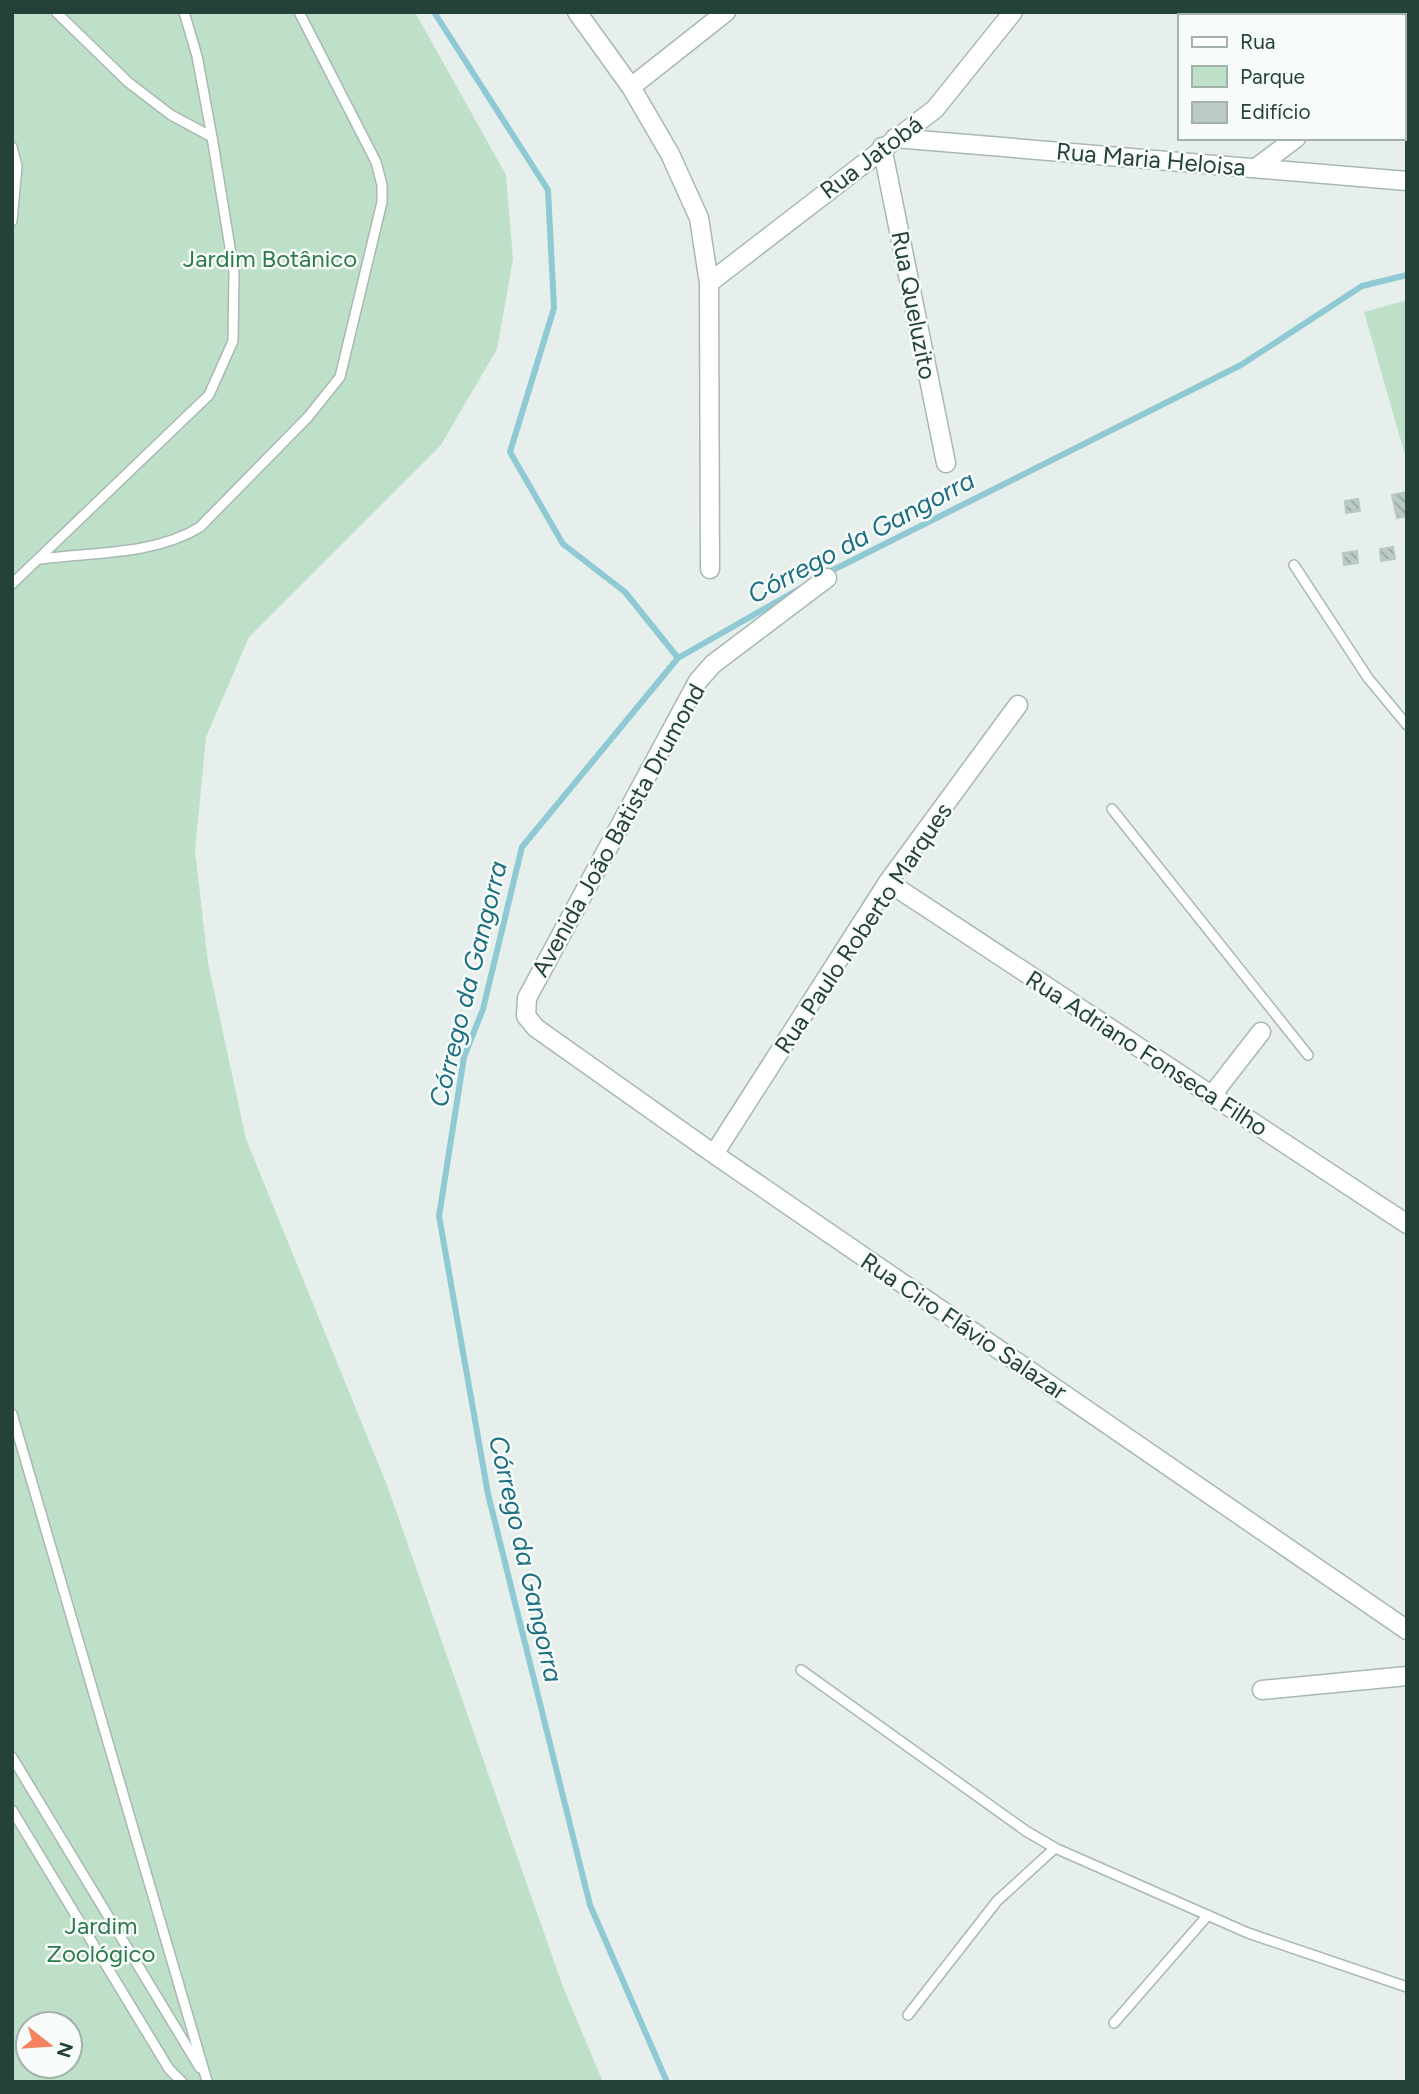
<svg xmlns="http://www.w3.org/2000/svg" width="1419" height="2094" viewBox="0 0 1419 2094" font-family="Figtree,sans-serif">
<defs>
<pattern id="building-back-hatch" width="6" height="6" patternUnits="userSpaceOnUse" patternTransform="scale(1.75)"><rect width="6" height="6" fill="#bbcac4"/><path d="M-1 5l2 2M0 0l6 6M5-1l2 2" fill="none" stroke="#98a6a0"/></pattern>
</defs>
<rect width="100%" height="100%" fill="#e6efeb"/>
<path fill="#bfe0c8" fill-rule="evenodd" d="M 12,12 L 415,12 L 506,175 L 513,259 L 497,349 L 441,445 L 249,637 L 206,737 L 195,851 L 208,963 L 246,1139 L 387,1485 L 563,1987 L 603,2082 L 12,2082 ZM 28,2024 L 70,2024 L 70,2066 L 28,2066 Z
M 1407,300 L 1407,462 L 1364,312 Z"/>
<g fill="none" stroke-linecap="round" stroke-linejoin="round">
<path stroke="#8ec9d4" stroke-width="6" d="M 434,12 L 548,190 L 554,308 L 510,452 L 563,544 L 625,592 L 678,658
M 825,574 L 1241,365 L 1362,286 L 1407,275
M 667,2082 L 590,1905 L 488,1494 L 439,1216 L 464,1057 L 483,1009 L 522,847 L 678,658 L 801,588"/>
</g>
<path fill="url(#building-back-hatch)" stroke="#b8c9c2" stroke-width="2" d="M 1407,492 L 1407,516 L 1397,518 L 1392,495 Z
M 1358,499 L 1360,511 L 1346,513 L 1345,501 Z
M 1393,547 L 1395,559 L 1381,561 L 1380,549 Z
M 1357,551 L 1358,563 L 1344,565 L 1343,553 Z"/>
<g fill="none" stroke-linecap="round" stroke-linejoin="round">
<g stroke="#a8b8b2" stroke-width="12">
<path id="lane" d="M 184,12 L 197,56 L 212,137
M 12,147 L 17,166 L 12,221
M 41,559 C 93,552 155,555 200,527 L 308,417 L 340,377 L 382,202 L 382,185 L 376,162 L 299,12
M 1294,565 L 1368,678 L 1407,725
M 12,584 L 209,395 L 233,341 L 234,272 L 212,137 L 171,115 L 128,82 L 56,12
M 1112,809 L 1308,1055
M 12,1414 L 207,2081
M 801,1670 L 1026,1831 L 1055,1848 L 1248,1933 L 1407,1987
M 12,1757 L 200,2068
M 12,1810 L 169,2069 L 182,2082
M 908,2015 L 997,1901 L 1055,1848
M 1114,2023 L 1208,1915"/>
</g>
<g stroke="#a8b8b2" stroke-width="21">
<path id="street" d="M 577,12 L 631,87 L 670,154 L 699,218 L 709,283 L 710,569
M 1403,60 L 1407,57
M 631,87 L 726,12
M 895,138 L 1407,181
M 882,147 L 946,463
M 1256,168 L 1296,138
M 709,283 L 935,109 L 1013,12
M 827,578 L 713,664 L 698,681 L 527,998 L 526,1016 L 536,1028 L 714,1154 L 1407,1630
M 888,882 L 1407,1224
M 1212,1095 L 1261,1032
M 714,1154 L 888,882 L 1018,705
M 1262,1690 L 1407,1676"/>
</g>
<use href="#lane" stroke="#fff" stroke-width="9"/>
<use href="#street" stroke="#fff" stroke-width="18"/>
</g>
<g text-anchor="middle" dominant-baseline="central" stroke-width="5" stroke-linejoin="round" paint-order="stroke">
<g font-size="24" fill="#24423a" stroke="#f7fbf9">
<text transform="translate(871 157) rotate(-37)">Rua Jatobá</text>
<text transform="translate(1151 159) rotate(5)">Rua Maria Heloisa</text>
<text transform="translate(914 305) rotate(79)">Rua Queluzito</text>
<text transform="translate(618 830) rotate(-61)">Avenida João Batista Drumond</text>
<text transform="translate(863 928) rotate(-56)">Rua Paulo Roberto Marques</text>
<text transform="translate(1147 1053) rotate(33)">Rua Adriano Fonseca Filho</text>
<text transform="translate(964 1326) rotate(34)">Rua Ciro Flávio Salazar</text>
</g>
<g font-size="24" fill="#2d7a4b" stroke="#f7fbf9">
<text x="270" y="258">Jardim Botânico</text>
<text x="101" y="1925">Jardim<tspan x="101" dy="28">Zoológico</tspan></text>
</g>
<g font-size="26" font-style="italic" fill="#1c6f80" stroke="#f7fbf9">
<text transform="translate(861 537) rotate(-28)">Córrego da Gangorra</text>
<text transform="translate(468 984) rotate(-76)">Córrego da Gangorra</text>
<text transform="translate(526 1559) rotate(77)">Córrego da Gangorra</text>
</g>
</g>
<rect width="1419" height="2094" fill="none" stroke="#24423a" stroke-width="28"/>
<rect x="1178" y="14" width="228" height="126" fill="#f7fbf9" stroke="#a3b1ad" stroke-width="2"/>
<rect x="1192" y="37" width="35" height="10" fill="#ffffff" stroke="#a3b1ad" stroke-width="2"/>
<text x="1240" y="49" font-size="21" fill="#24423a">Rua</text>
<rect x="1192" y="66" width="35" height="21" fill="#bfe0c8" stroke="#a3b1ad" stroke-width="2"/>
<text x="1240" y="84" font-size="21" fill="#24423a">Parque</text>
<rect x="1192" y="102" width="35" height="21" fill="#bbcac4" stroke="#a3b1ad" stroke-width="2"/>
<text x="1240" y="119" font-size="21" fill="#24423a">Edifício</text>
<g transform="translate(49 2045) rotate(107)"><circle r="33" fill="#f7fbf9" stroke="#a3b1ad" stroke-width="2"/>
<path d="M0-5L12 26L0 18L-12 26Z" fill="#f4845f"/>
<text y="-10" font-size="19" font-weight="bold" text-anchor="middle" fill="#24423a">N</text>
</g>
</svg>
